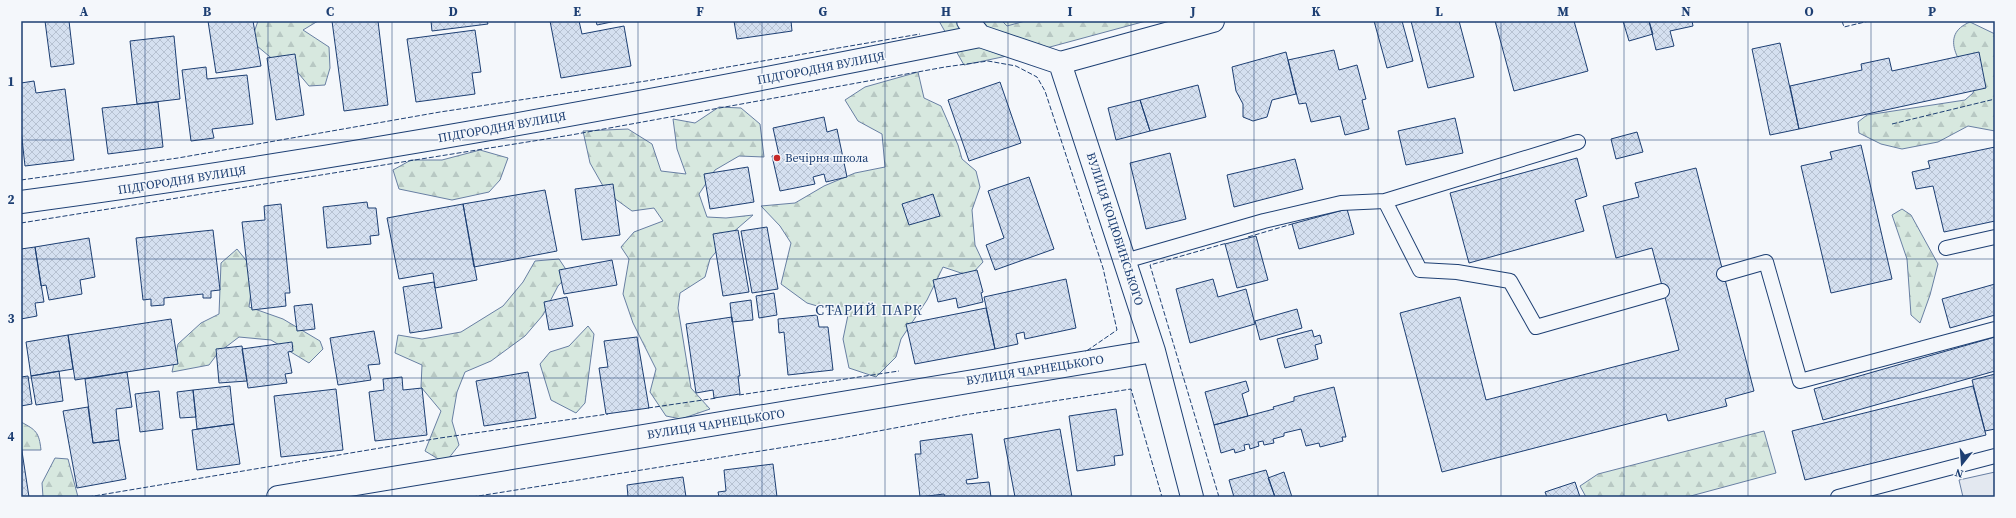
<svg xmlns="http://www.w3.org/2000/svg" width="2016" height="518" viewBox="0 0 2016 518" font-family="'Source Serif 4',serif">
<defs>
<pattern id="forest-firs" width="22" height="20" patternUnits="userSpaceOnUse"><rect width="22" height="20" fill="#d7e8df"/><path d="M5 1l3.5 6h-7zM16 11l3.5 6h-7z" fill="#b8c8c3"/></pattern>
<pattern id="park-crowns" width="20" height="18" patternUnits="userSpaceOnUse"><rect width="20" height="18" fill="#d7e8df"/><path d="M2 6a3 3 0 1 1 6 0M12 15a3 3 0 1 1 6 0" fill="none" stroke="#b8c8c3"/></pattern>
<pattern id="building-cross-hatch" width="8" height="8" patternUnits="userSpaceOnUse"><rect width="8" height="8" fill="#d5e0f0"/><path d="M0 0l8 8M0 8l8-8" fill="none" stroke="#b6c1d1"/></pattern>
</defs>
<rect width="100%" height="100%" fill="#f4f7fb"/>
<path fill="url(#forest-firs)" stroke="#687fa3" d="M 258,21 L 318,21 L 303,30 L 329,47 L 330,68 L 325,85 L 309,86 L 289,62 L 275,61 L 251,41 Z
M 939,21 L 1146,21 L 1050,47 L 964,65 Z
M 1970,22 L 1995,34 L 1995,131 L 1968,126 L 1938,142 L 1902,149 L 1881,144 L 1859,133 L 1858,122 L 1867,115 L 1965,100 L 1973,93 L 1976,83 C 1960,65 1938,35 1970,22 Z
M 918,72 L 924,98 L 941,106 L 958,145 L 962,159 L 976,171 L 980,187 L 972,210 L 975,245 L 983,262 L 970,276 L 943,267 L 927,300 L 901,339 L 896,357 L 876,377 L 849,368 L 843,339 L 848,315 L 807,303 L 781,284 L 791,243 L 780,226 L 761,206 L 795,203 L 824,186 L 855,173 L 885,167 L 882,134 L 858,121 L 845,100 L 865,87 Z
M 719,107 L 741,108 L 760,124 L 764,157 L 739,156 L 715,170 L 699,194 L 707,217 L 726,218 L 753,215 L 731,234 L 710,259 L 705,277 L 680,293 L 678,308 L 691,388 L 710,409 L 681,419 L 666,416 L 650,392 L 656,369 L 633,323 L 623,294 L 629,259 L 621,247 L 634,232 L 663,221 L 654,208 L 632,211 L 607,193 L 590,163 L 583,131 L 628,129 L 652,144 L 661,171 L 686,174 L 677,149 L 673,119 L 695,123 Z
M 480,150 L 508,158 L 500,180 L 489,192 L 452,200 L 399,189 L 393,170 L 411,160 L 442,160 Z
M 1902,209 L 1911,215 L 1938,264 L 1930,295 L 1920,323 L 1911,315 L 1907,259 L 1892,215 Z
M 237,249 L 254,270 L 249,307 L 283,319 L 320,341 L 323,349 L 309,363 L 271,340 L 239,337 L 218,353 L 209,365 L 172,372 L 178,344 L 201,323 L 219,314 L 221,263 Z
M 559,259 L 569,274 L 558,286 L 543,315 L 525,336 L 491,361 L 465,372 L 457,392 L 452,421 L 459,445 L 445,463 L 425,451 L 441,411 L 421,387 L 422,365 L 395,353 L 398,335 L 422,339 L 461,332 L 503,306 L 523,282 L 535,261 Z
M 588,326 L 594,334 L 585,403 L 576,413 L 551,400 L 540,364 L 550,352 L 569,346 Z
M 21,422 C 36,430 39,432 41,450 L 21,450 Z
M 1764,431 L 1776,473 L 1687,497 L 1586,497 L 1580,486 L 1598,474 Z
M 55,458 L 68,459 L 78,497 L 43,497 L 42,483 Z"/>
<path fill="url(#park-crowns)" stroke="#687fa3" d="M 1002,21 L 1025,21 L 1007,26 Z"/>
<path fill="#e3e8f0" stroke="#687fa3" d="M 1995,472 L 1995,497 L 1963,497 L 1959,480 Z"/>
<path fill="url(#building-cross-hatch)" stroke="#1d3f73" d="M 45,21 L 69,21 L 74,64 L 51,67 Z
M 208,21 L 253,21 L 261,66 L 216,73 Z
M 332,21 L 378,21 L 388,105 L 344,111 Z
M 431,21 L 487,21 L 488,24 L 432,31 Z
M 550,21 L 579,21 L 582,34 L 624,26 L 631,66 L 561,78 Z
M 596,21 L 616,21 L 597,25 Z
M 734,21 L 791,21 L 792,31 L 737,39 Z
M 1374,21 L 1402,21 L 1413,61 L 1387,68 Z
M 1411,21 L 1459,21 L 1474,77 L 1428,88 Z
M 1495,21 L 1574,21 L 1588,71 L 1514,91 Z
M 1623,21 L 1649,21 L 1653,34 L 1629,41 Z
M 1649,21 L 1692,21 L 1693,26 L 1670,31 L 1674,46 L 1656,50 Z
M 475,30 L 481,72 L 472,73 L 475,94 L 416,102 L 407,39 Z
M 174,36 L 180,99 L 137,104 L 130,41 Z
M 1780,43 L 1799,129 L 1770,135 L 1752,49 Z
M 1334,50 L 1339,70 L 1357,65 L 1366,99 L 1362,100 L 1369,129 L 1345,135 L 1340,116 L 1311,122 L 1306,103 L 1299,104 L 1288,60 Z
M 1286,52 L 1296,94 L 1272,100 L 1267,117 L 1253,121 L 1243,117 L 1243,104 L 1236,91 L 1232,67 Z
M 1979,52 L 1986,88 L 1799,129 L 1790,86 L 1862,70 L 1861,64 L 1889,58 L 1892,71 Z
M 295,54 L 304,115 L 276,120 L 267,58 Z
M 206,67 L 207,79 L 247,75 L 253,124 L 212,129 L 214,138 L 191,141 L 182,70 Z
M 34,81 L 36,93 L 65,89 L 74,160 L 25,166 L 21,130 L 21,83 Z
M 1000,82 L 1021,143 L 969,161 L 948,100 Z
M 1198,85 L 1206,117 L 1150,131 L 1140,100 Z
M 1140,100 L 1150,131 L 1116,140 L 1108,108 Z
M 158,102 L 163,147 L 108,154 L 102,108 Z
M 824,117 L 827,132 L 837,129 L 847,177 L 826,182 L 824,174 L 813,177 L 815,184 L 780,191 L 772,156 L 779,155 L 773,128 Z
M 1455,118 L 1463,153 L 1406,165 L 1398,131 Z
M 1637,132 L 1643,152 L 1616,159 L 1611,139 Z
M 1861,145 L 1892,279 L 1831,293 L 1801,166 L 1832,159 L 1830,152 Z
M 1995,147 L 1995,221 L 1944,232 L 1933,186 L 1916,189 L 1912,172 L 1930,168 L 1928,161 Z
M 1170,153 L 1186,219 L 1146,229 L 1130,163 Z
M 1577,158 L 1587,196 L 1575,200 L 1584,231 L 1469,263 L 1450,193 Z
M 1295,159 L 1303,189 L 1234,207 L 1227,175 Z
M 748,167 L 754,202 L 710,209 L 704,174 Z
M 1696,168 L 1754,391 L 1725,399 L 1727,406 L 1668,421 L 1666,414 L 1442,472 L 1400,313 L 1460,297 L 1486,400 L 1679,350 L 1652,248 L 1616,258 L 1603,206 L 1639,197 L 1635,183 Z
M 1029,177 L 1054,249 L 995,270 L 986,245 L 1004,238 L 988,191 Z
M 613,184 L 620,235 L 582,240 L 575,189 Z
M 545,190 L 557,251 L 474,267 L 463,204 Z
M 933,194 L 940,216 L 909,225 L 902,204 Z
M 367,202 L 368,208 L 376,208 L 379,235 L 370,236 L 371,244 L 327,248 L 323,207 Z
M 281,204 L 290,293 L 285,293 L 286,306 L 252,310 L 242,222 L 265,220 L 264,206 Z
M 463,204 L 477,280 L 435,288 L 433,273 L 399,279 L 387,218 Z
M 1347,209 L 1354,234 L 1299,249 L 1292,224 Z
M 767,227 L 778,289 L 752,293 L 741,231 Z
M 213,230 L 220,290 L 211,291 L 211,298 L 203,298 L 203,294 L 164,298 L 164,305 L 151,306 L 151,299 L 143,300 L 136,238 Z
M 738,230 L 749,292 L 723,296 L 713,234 Z
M 1256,236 L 1268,280 L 1237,288 L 1225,244 Z
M 89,238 L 95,277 L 80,280 L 82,294 L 49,300 L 46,285 L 41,286 L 35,247 Z
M 35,247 L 44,302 L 35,303 L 37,316 L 21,319 L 21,249 Z
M 612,260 L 617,285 L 564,294 L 559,270 Z
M 977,270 L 983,292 L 981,293 L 983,302 L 958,308 L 956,298 L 938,302 L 933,280 Z
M 1066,279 L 1076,328 L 1025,339 L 1024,332 L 1016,334 L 1018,344 L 995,349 L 984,297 Z
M 1213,279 L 1218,297 L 1246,289 L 1255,324 L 1190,343 L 1176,289 Z
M 434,282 L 442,328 L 410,333 L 403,287 Z
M 1995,284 L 1995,315 L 1950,328 L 1942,299 Z
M 774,293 L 777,315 L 759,318 L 756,296 Z
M 567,297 L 573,326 L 549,330 L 544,302 Z
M 751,300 L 753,320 L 732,322 L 730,303 Z
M 312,304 L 315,329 L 297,331 L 294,306 Z
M 986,308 L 995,349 L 915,364 L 906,324 Z
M 1297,309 L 1302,328 L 1260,340 L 1255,321 Z
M 817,315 L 819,327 L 828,327 L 833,370 L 788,375 L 784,332 L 779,333 L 778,319 Z
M 732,317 L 740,376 L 738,376 L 740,394 L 714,398 L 713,390 L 696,393 L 686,324 Z
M 171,319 L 178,364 L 75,380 L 68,335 Z
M 1312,330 L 1314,337 L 1320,335 L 1322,343 L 1315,345 L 1318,359 L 1285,368 L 1277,339 Z
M 374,331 L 380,364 L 368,365 L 371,380 L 338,385 L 330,338 Z
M 68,335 L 73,369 L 31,376 L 26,342 Z
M 637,337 L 649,408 L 606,414 L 599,368 L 608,367 L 604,341 Z
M 1995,337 L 1995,371 L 1823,420 L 1814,389 Z
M 292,342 L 293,351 L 288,352 L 292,373 L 285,374 L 287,383 L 248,388 L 242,349 Z
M 242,346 L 247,381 L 219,383 L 216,349 Z
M 59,371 L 63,401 L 36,405 L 31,376 Z
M 127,372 L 132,407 L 116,409 L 119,440 L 93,443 L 85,379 Z
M 528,372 L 536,418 L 484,426 L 476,381 Z
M 1995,374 L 1995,429 L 1985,431 L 1972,380 Z
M 28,376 L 32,404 L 21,406 L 21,377 Z
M 402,377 L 403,390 L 422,388 L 427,435 L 375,441 L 369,392 L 384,390 L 383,379 Z
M 1246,381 L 1249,391 L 1242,394 L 1248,416 L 1214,425 L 1205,392 Z
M 230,386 L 234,424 L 197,429 L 193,390 Z
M 1973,386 L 1986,435 L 1805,480 L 1792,431 Z
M 1334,387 L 1346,437 L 1342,437 L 1343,441 L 1320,447 L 1319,443 L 1306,446 L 1301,429 L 1284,433 L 1284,436 L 1273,439 L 1274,443 L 1264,445 L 1263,441 L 1258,442 L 1259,446 L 1250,449 L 1249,444 L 1244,445 L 1245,450 L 1235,453 L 1234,449 L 1221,453 L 1214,425 L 1274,409 L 1273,407 L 1294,401 L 1294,397 Z
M 336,389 L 343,450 L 281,457 L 274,396 Z
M 193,390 L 196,417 L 180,418 L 177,392 Z
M 159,391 L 163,429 L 140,432 L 135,394 Z
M 88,407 L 93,443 L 119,440 L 126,479 L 77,488 L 63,411 Z
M 1116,409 L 1123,455 L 1114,456 L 1115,465 L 1077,471 L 1069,416 Z
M 234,424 L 240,464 L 197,470 L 192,430 Z
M 1060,429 L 1072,497 L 1015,497 L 1004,439 Z
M 972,434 L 978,478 L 966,480 L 967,484 L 989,482 L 991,497 L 945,497 L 944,494 L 920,497 L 915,454 L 921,454 L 920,441 Z
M 21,445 L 29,497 L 21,497 Z
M 773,464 L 777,497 L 719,497 L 718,492 L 726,491 L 724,470 Z
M 1266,470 L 1275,497 L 1234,497 L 1229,480 Z
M 1284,472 L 1292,497 L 1275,497 L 1268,478 Z
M 683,477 L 686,497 L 628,497 L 627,485 Z
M 1575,482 L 1580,497 L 1547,497 L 1545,492 Z"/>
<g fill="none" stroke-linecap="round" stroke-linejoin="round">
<g stroke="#1d3f73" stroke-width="16">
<path id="lane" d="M 1385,201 L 1578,142
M 1946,248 L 1995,237
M 1125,261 L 1264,221 L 1341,203 L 1385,201 L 1420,270 L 1457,272 L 1510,281 L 1536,327 L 1662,291
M 1724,274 L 1766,262 L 1800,381 L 1995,329
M 1838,497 L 1995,456"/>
</g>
<g stroke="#1d3f73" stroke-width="24">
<path id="street" d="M 968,21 L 980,36 L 1060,63 L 1154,351 L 1192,497
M 1060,63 L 1213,21
M 21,202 C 343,159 662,100 980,36
M 278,497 L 1154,351"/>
</g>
<use href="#lane" stroke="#f4f7fb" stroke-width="14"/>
<use href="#street" stroke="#f4f7fb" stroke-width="22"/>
<path stroke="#1d3f73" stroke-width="1" stroke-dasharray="5 2" stroke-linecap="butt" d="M 1842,21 L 1844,27 L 1869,21
M 1892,124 L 1995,99
M 21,180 L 178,158 L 440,112 L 646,81 L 920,34
M 21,223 L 571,135 L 945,67 L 988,61 L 1016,66 L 1037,77 L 1045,91 L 1103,268 L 1117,330 L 1085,352
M 1248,237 L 1292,224
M 739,395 L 899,371
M 648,408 L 717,398
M 88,497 L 440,438 L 608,414
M 472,497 L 836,439 L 964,415 L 1131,389 L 1162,497
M 1219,497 L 1150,265 L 1227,243"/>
</g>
<path fill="none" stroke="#1d3f73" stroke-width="1" stroke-opacity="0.55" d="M 145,21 L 145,497M 268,21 L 268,497M 392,21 L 392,497M 515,21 L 515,497M 638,21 L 638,497M 762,21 L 762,497M 885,21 L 885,497M 1008,21 L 1008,497M 1131,21 L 1131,497M 1254,21 L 1254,497M 1378,21 L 1378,497M 1501,21 L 1501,497M 1624,21 L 1624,497M 1748,21 L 1748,497M 1871,21 L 1871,497M 21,140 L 1995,140M 21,259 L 1995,259M 21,378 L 1995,378"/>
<circle fill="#c62828" stroke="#f4f7fb" stroke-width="1.5" cx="777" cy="158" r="4"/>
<g text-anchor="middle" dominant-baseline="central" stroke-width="3" stroke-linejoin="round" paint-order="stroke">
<g font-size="12" fill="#1d3f73" stroke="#f4f7fb">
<text transform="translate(821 68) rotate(-11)">ПІДГОРОДНЯ ВУЛИЦЯ</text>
<text transform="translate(502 127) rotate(-10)">ПІДГОРОДНЯ ВУЛИЦЯ</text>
<text transform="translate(182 180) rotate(-9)">ПІДГОРОДНЯ ВУЛИЦЯ</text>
<text transform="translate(1115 229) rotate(72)">ВУЛИЦЯ КОЦЮБИНСЬКОГО</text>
<text transform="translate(1035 370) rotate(-9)">ВУЛИЦЯ ЧАРНЕЦЬКОГО</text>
<text transform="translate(716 424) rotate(-9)">ВУЛИЦЯ ЧАРНЕЦЬКОГО</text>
</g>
<g font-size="12" fill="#1d3f73" stroke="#f4f7fb" text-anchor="start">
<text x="785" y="158">Вечірня школа</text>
</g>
<g font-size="14" letter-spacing="1" fill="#1d3f73" stroke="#f4f7fb">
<text x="869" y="310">СТАРИЙ ПАРК</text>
</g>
</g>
<rect width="2016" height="518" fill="none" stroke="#f4f7fb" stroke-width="44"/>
<g transform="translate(1962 464) rotate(197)" stroke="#f4f7fb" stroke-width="3" paint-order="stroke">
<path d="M0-3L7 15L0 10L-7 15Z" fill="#1d3f73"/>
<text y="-6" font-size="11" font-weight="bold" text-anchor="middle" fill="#1d3f73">N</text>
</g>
<rect x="22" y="22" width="1972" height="474" fill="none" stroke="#1d3f73" stroke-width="1.5"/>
<g font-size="13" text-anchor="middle" font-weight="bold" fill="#1d3f73">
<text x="84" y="16">A</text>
<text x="207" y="16">B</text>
<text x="330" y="16">C</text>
<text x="453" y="16">D</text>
<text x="577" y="16">E</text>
<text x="700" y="16">F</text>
<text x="823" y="16">G</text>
<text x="946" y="16">H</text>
<text x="1070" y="16">I</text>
<text x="1193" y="16">J</text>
<text x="1316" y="16">K</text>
<text x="1439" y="16">L</text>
<text x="1563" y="16">M</text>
<text x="1686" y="16">N</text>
<text x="1809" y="16">O</text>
<text x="1932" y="16">P</text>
<text x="11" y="86">1</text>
<text x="11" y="204">2</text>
<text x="11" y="323">3</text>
<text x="11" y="441">4</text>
</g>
</svg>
